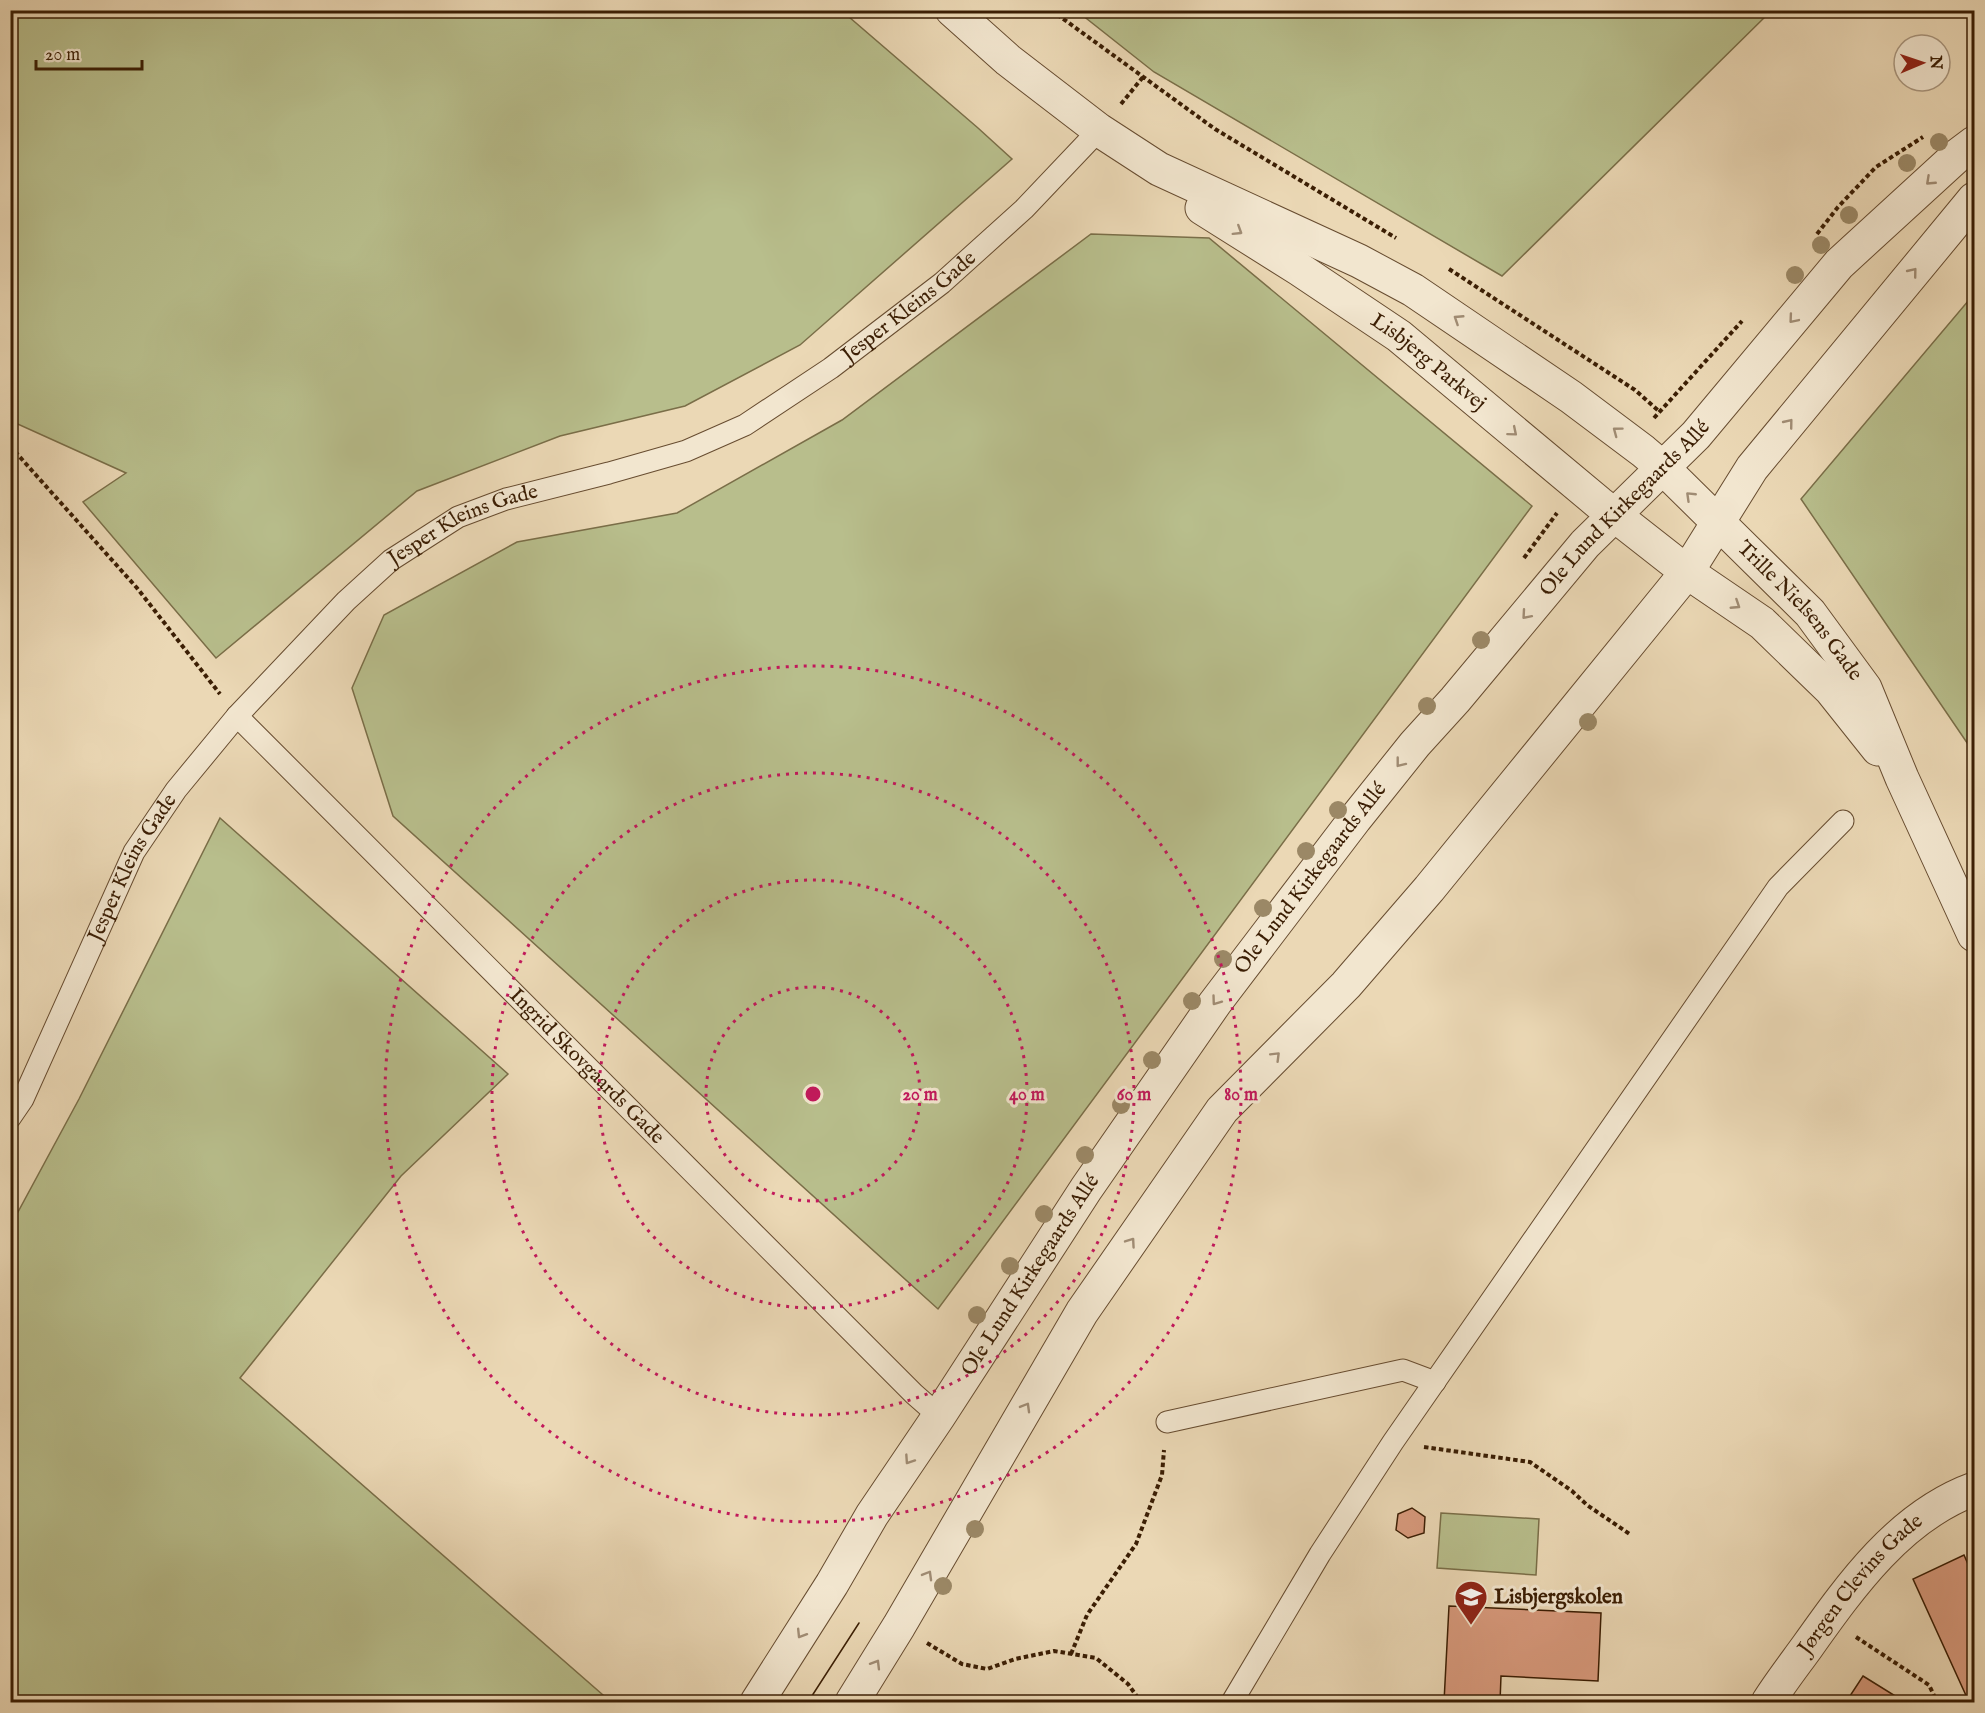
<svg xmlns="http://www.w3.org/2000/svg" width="1985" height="1713" viewBox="0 0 1985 1713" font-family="'IM FELL English',serif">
<rect width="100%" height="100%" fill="#ebd8b5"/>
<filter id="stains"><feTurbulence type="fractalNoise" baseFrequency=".00333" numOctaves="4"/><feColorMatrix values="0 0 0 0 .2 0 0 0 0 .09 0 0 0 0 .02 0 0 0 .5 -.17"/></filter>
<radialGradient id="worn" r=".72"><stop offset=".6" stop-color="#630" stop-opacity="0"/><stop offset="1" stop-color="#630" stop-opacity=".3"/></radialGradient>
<path fill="#b8be8c" stroke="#7a6e48" stroke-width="1.5" d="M 10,11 L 842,11 L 978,128 L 1012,159 L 800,345 L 685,406 L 560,436 L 417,491 L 216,658 L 83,502 L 126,473 L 11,421 Z
M 1077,11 L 1771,11 L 1502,276 L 1154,72 Z
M 1091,234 L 1209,238 L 1532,506 L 938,1309 L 393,816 L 352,688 L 384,615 L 517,542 L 677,513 L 842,420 Z
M 1974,294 L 1974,753 L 1801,499 Z
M 220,818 L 508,1074 L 401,1176 L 240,1378 L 611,1702 L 11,1702 L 11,1225 L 79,1099 Z
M 1441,1513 L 1539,1519 L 1536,1575 L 1437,1568 Z"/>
<path fill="#d89a7d" stroke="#3b1e04" stroke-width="1.5" d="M 1412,1508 L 1425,1517 L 1424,1533 L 1408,1538 L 1396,1530 L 1398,1514 Z
M 1964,1555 L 1974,1578 L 1974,1702 L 1969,1702 L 1913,1579 Z
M 1449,1606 L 1601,1613 L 1598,1681 L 1501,1676 L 1500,1702 L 1444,1702 Z
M 1863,1676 L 1905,1702 L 1846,1702 Z"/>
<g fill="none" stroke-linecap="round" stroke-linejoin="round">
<g stroke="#674c30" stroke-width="23">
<g id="service">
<path id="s1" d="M 237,716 L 914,1394 L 939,1416"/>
<path id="s2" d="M 10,1118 L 23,1099 L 134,852 L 176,790 L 237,716 L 346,601 L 391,560 L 458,517 L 506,499 L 609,473 L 686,451 L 745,425 L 831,368 L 942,283 L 1024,209 L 1099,130"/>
<path d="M 1167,1422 L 1403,1370 L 1435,1382"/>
<path d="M 1232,1702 L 1320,1554 L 1393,1442 L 1778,887 L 1843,821"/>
</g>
</g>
<g stroke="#674c30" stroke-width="35">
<g id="minor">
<path id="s3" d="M 1768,1702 C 1780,1683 1794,1665 1807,1647 C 1851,1585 1900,1516 1974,1489"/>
</g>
</g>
<g stroke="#674c30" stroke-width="35">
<g id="tertiary">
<path id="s4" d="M 952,10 L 1008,60 L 1099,130 L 1159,169 L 1359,261 L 1413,290 L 1571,397 L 1643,451 L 1663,468 L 1810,613 L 1865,688 L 1902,778 L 1974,935"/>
<path id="s5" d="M 1202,208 L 1299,269 L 1399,336 L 1599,503 L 1687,572 L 1762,623 L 1831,690 L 1878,749"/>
<path id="s6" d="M 757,1702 L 832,1584 L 872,1515 L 939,1416 L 1086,1189 L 1215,1003 L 1355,819 L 1415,744 L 1455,700 L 1585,544 L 1696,435 L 1839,264 L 1958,155 L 1974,143"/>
<path d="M 852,1702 L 899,1626 L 1082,1312 L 1222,1110 L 1346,985 L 1429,889 L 1687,572 L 1752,468 L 1974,199"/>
</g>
</g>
<path stroke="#3b1e04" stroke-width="4" stroke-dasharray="4.5 3" stroke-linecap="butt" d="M 1051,10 L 1215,129 L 1396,238
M 1121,104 L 1143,77
M 1817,234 L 1838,207 L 1876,167 L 1923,137
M 1449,269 L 1635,390 L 1660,412
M 1654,418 L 1742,321
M 10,446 L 137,588 L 220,694
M 1524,558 L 1557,513
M 1424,1447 L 1530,1462 L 1572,1491 L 1587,1505 L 1631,1535
M 1856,1637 L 1929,1685 L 1937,1702
M 927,1643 L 962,1664 L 987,1669 L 1015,1659 L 1054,1651 L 1096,1658 L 1128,1684 L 1141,1702
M 1071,1654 L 1087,1615 L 1136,1544 L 1162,1475 L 1164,1450"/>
<use href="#service" stroke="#f2e6cf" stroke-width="21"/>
<use href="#minor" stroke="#f2e6cf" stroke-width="33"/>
<use href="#tertiary" stroke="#f2e6cf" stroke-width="33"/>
<path stroke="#3b1e04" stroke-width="1.5" d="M 808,1702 L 859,1623"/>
</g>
<g fill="#9b8866">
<circle cx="1939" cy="142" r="9"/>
<circle cx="1907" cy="163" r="9"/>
<circle cx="1849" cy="215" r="9"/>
<circle cx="1821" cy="245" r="9"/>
<circle cx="1795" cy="275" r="9"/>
<circle cx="1481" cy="640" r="9"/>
<circle cx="1427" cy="706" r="9"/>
<circle cx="1588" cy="722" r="9"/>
<circle cx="1338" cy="810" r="9"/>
<circle cx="1306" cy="851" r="9"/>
<circle cx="1263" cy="908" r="9"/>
<circle cx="1223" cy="959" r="9"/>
<circle cx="1192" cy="1001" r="9"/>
<circle cx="1152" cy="1060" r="9"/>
<circle cx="1121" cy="1105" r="9"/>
<circle cx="1085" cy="1155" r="9"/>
<circle cx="1044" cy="1214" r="9"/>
<circle cx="1010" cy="1266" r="9"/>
<circle cx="977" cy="1315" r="9"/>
<circle cx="975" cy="1529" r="9"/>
<circle cx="943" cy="1586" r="9"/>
</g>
<defs><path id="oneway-chevron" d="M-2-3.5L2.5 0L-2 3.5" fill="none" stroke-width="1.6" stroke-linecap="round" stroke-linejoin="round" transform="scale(1.5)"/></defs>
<g stroke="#a08c74">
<use href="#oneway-chevron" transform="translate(1930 181) rotate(137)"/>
<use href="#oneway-chevron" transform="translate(1238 231) rotate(32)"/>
<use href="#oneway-chevron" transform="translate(1913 272) rotate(-51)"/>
<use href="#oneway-chevron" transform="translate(1458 319) rotate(-147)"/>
<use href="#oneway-chevron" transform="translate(1793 319) rotate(130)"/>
<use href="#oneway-chevron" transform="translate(1789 423) rotate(-51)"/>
<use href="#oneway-chevron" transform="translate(1617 431) rotate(-143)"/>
<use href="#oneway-chevron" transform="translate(1513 432) rotate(40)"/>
<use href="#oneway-chevron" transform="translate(1690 496) rotate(-136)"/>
<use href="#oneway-chevron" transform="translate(1736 605) rotate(33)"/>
<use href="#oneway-chevron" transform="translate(1526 615) rotate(131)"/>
<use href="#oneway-chevron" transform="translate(1400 763) rotate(128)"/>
<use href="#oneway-chevron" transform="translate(1216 1001) rotate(126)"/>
<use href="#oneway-chevron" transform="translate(1276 1056) rotate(-45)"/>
<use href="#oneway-chevron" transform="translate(1131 1242) rotate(-55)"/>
<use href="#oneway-chevron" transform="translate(1026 1407) rotate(-60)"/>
<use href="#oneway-chevron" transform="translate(909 1460) rotate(124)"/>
<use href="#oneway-chevron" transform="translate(928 1575) rotate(-60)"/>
<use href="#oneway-chevron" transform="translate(801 1634) rotate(122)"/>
<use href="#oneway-chevron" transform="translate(876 1664) rotate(-59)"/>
</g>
<g fill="none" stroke="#c2185b" stroke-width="3" stroke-dasharray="3 6">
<circle cx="813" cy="1094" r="107"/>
<circle cx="813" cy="1094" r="214"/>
<circle cx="813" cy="1094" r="321"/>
<circle cx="813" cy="1094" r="428"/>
</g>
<defs>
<g id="school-pin" transform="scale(1.725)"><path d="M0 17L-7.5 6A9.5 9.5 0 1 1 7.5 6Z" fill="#8f2418" stroke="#f2e6cf"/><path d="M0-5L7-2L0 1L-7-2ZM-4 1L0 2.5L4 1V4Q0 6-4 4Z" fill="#fff"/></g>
</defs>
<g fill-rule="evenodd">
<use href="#school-pin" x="1471" y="1597"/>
</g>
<g text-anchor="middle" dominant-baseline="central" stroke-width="6" stroke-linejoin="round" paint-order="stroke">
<g font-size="21" fill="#3b1e04" stroke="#f2e6cf">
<text stroke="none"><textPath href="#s2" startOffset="1268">Jesper Kleins Gade</textPath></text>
<text stroke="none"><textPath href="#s5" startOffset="274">Lisbjerg Parkvej</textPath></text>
<text stroke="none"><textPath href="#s6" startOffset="1479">Ole Lund Kirkegaards Allé</textPath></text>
<text stroke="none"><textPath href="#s2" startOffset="765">Jesper Kleins Gade</textPath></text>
<text stroke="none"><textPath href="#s4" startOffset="1048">Trille Nielsens Gade</textPath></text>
<text stroke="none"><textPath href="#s2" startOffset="279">Jesper Kleins Gade</textPath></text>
<text stroke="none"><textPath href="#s6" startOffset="993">Ole Lund Kirkegaards Allé</textPath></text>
<text stroke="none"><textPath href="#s1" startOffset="495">Ingrid Skovgaards Gade</textPath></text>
<text stroke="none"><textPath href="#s6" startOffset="507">Ole Lund Kirkegaards Allé</textPath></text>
<text stroke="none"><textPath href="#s3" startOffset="150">Jørgen Clevins Gade</textPath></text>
</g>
<g font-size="21" font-weight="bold" fill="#3b1e04" stroke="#f2e6cf" text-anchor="start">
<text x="1494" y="1597">Lisbjergskolen</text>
</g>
</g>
<circle cx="813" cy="1094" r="9" fill="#c2185b" stroke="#f2e6cf" stroke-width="3"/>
<g font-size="18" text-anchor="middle" font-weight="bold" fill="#c2185b" stroke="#f2e6cf" stroke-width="6" stroke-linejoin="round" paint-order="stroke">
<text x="920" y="1100">20 m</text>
<text x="1027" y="1100">40 m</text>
<text x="1134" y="1100">60 m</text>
<text x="1241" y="1100">80 m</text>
</g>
<rect width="1985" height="1713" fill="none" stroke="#ebd8b5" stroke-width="36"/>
<rect x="12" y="12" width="1961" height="1689" fill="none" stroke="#3b1e04" stroke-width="3"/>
<rect x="18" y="18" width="1949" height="1677" fill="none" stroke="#3b1e04" stroke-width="1.5"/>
<g transform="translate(1922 63) rotate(88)"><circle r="28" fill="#f2e6cf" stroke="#a9967e" stroke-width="1.5"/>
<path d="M0-4.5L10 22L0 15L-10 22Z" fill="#8f2418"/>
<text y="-9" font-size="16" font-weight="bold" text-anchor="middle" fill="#3b1e04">N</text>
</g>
<path d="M36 60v9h106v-9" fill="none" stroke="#3b1e04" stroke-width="3"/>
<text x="45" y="60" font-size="18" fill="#3b1e04" stroke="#f2e6cf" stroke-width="4.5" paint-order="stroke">20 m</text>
<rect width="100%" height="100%" filter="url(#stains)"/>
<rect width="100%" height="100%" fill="url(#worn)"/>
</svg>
